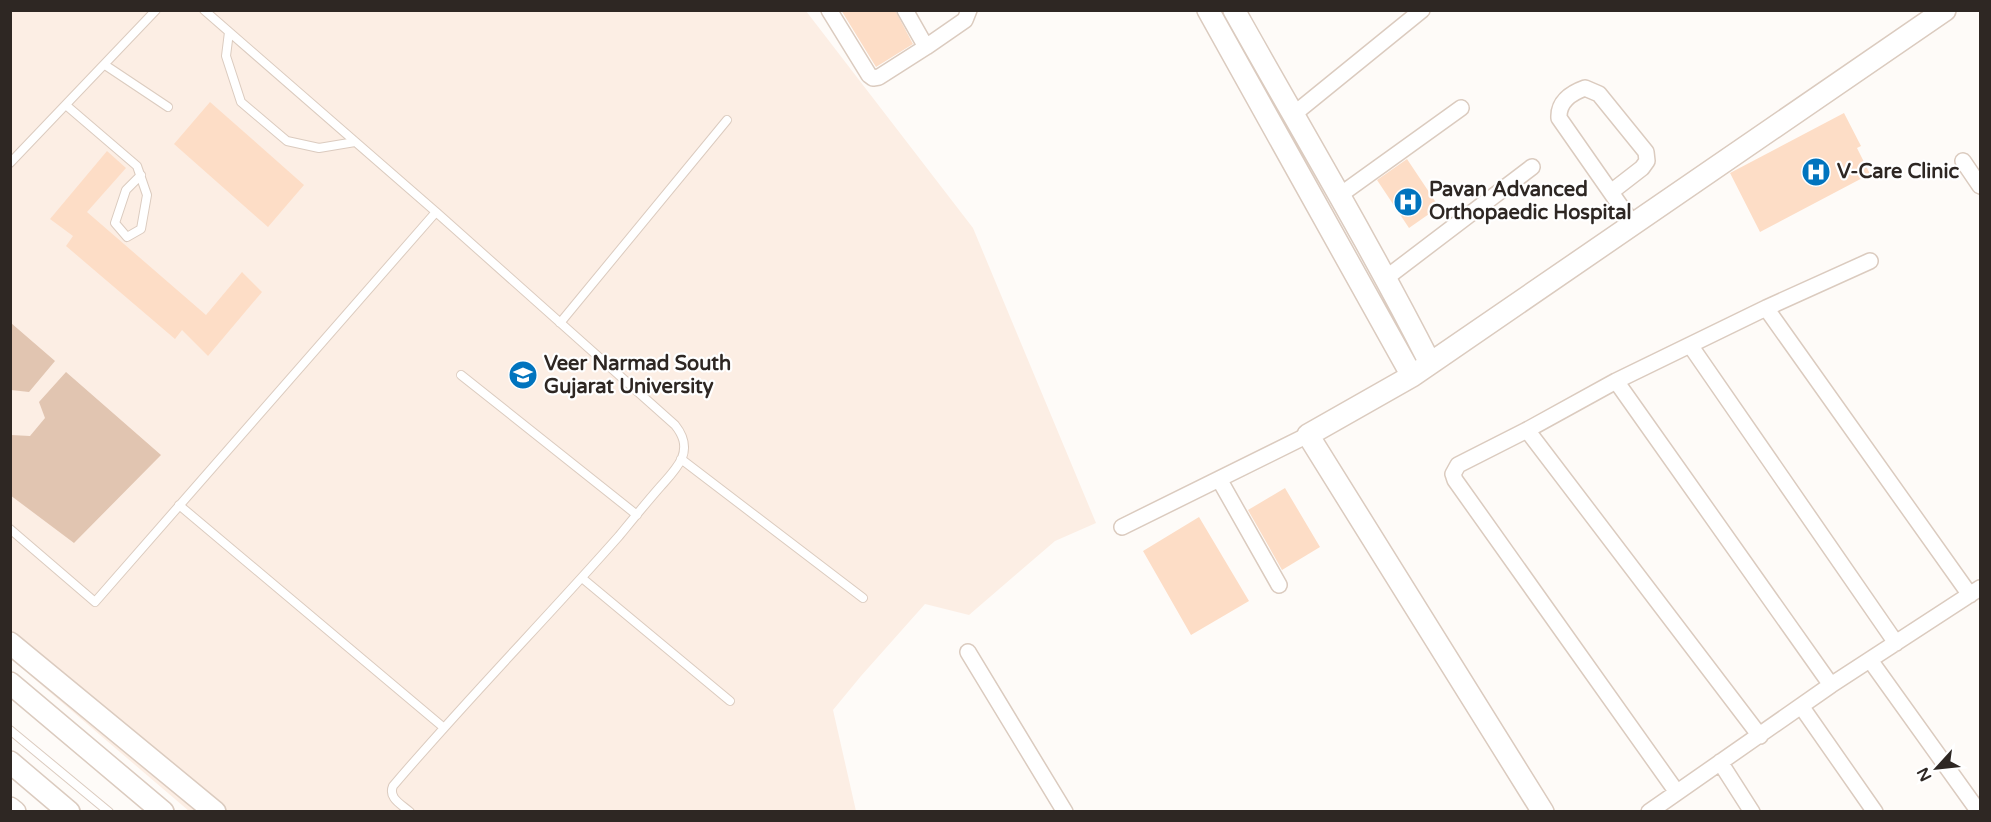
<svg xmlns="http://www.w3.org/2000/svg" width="1991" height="822" viewBox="0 0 1991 822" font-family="'Varela Round',sans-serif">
<rect width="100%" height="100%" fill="#fefbf8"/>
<path fill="#fceee4" d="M 11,11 L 806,11 L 973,228 L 1096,523 L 1055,541 L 969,615 L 925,604 L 861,676 L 833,710 L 856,811 L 189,811 L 11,659 Z"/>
<path fill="#e1c5b1" d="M 11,323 L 55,361 L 29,392 L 11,390 Z
M 66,372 L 161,455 L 74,543 L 10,495 L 11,435 L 30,436 L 45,418 L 39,402 Z"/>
<path fill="#fdddc6" d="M 841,10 L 895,10 L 913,44 L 876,67 Z
M 210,102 L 304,185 L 268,227 L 174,144 Z
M 1844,113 L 1861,146 L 1857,148 L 1870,174 L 1760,232 L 1730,173 Z
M 107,151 L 126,168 L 87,212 L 206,315 L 242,272 L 262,292 L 208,356 L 182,330 L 175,339 L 66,246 L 73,236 L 50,219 Z
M 1407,159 L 1439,207 L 1409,228 L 1377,180 Z
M 1285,488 L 1320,547 L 1282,570 L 1248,510 Z
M 1199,517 L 1249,601 L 1191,635 L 1143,551 Z"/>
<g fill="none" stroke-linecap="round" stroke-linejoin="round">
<g stroke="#dbcbbf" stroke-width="10">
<path id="lane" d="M 229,32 L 226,56 L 241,102 L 287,141 L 319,148 L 355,142
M 105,65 L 168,107
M 67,106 L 137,166 L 147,195 L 141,229 L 127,237 L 115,223 L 126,190 L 141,175
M 10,163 L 156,10
M 560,323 L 727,120
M 461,375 L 637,515
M 681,459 L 863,598
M 179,505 L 443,727
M 10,529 L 95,602 L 436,212 L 204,10
M 582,578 L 730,701
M 10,730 L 109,812
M 410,812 C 401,804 388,798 393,786 C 466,700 545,620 619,536 C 633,519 646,503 660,487 C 668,478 677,469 682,458 C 687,445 683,435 675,425 L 436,212"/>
</g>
<g stroke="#dbcbbf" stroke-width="18">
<path id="street" d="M 829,10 L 869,75 L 873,78 L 879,77 L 926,47 L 965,20 L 969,10
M 905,10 L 926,47
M 1294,114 L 1422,10
M 1963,161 L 1980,186
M 1611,192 L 1642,168 L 1647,161 L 1646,152 L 1599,94 L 1585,88 C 1571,93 1558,102 1559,118 L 1633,224
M 1340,195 L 1461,108
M 1386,278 L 1532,167
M 1766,308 L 1970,595
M 1690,345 L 1896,643
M 1616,381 L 1831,685
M 1527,430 L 1458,465 L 1453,474 L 1455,480 L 1676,791
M 1219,479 L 1279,585
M 1122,527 L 1308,435
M 968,652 L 1065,812
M 1870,660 L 1979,812
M 1801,706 L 1875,812
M 1760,736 L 1527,430 L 1616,381 L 1766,308 L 1870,261
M 1720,762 L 1752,812
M 1649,812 L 1831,685 L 1980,588"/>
</g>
<g stroke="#dbcbbf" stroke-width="24">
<path id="secondary" d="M 1208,10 L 1412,376
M 1234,10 C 1300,128 1369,243 1430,363
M 10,643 L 215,812
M 10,683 L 163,812
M 10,762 L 69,812
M 10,808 L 15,812
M 1543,812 L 1308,435 L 1412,376 L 1945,10"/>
</g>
<use href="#lane" stroke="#fff" stroke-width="8"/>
<use href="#street" stroke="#fff" stroke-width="15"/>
<use href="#secondary" stroke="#fff" stroke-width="21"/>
</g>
<defs>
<g id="hospital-disc" transform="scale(1.5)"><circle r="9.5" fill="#0174be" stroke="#fff"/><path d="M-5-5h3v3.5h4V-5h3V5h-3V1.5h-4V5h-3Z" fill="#fff"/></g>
<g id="university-disc" transform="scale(1.5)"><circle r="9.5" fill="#0174be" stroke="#fff"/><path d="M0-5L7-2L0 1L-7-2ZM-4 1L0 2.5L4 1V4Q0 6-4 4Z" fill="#fff"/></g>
</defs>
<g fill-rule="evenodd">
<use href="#hospital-disc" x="1816" y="172"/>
<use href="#hospital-disc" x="1408" y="202"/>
<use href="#university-disc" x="523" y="375"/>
</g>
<g text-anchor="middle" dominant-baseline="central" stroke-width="4.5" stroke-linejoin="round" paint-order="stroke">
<g font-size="20" font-weight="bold" fill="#2e2723" stroke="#fff" text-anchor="start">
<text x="1837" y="172">V-Care Clinic</text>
<text x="1429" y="190">Pavan Advanced<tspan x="1429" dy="23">Orthopaedic Hospital</tspan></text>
<text x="544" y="364">Veer Narmad South<tspan x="544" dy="23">Gujarat University</tspan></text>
</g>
</g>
<rect width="1991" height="822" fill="none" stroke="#2e2723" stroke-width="24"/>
<g transform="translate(1937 768) rotate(243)" stroke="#ffffff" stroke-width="4.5" paint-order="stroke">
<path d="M0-4.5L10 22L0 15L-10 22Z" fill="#2e2723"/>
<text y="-9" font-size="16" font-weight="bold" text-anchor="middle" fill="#2e2723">N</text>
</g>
</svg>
